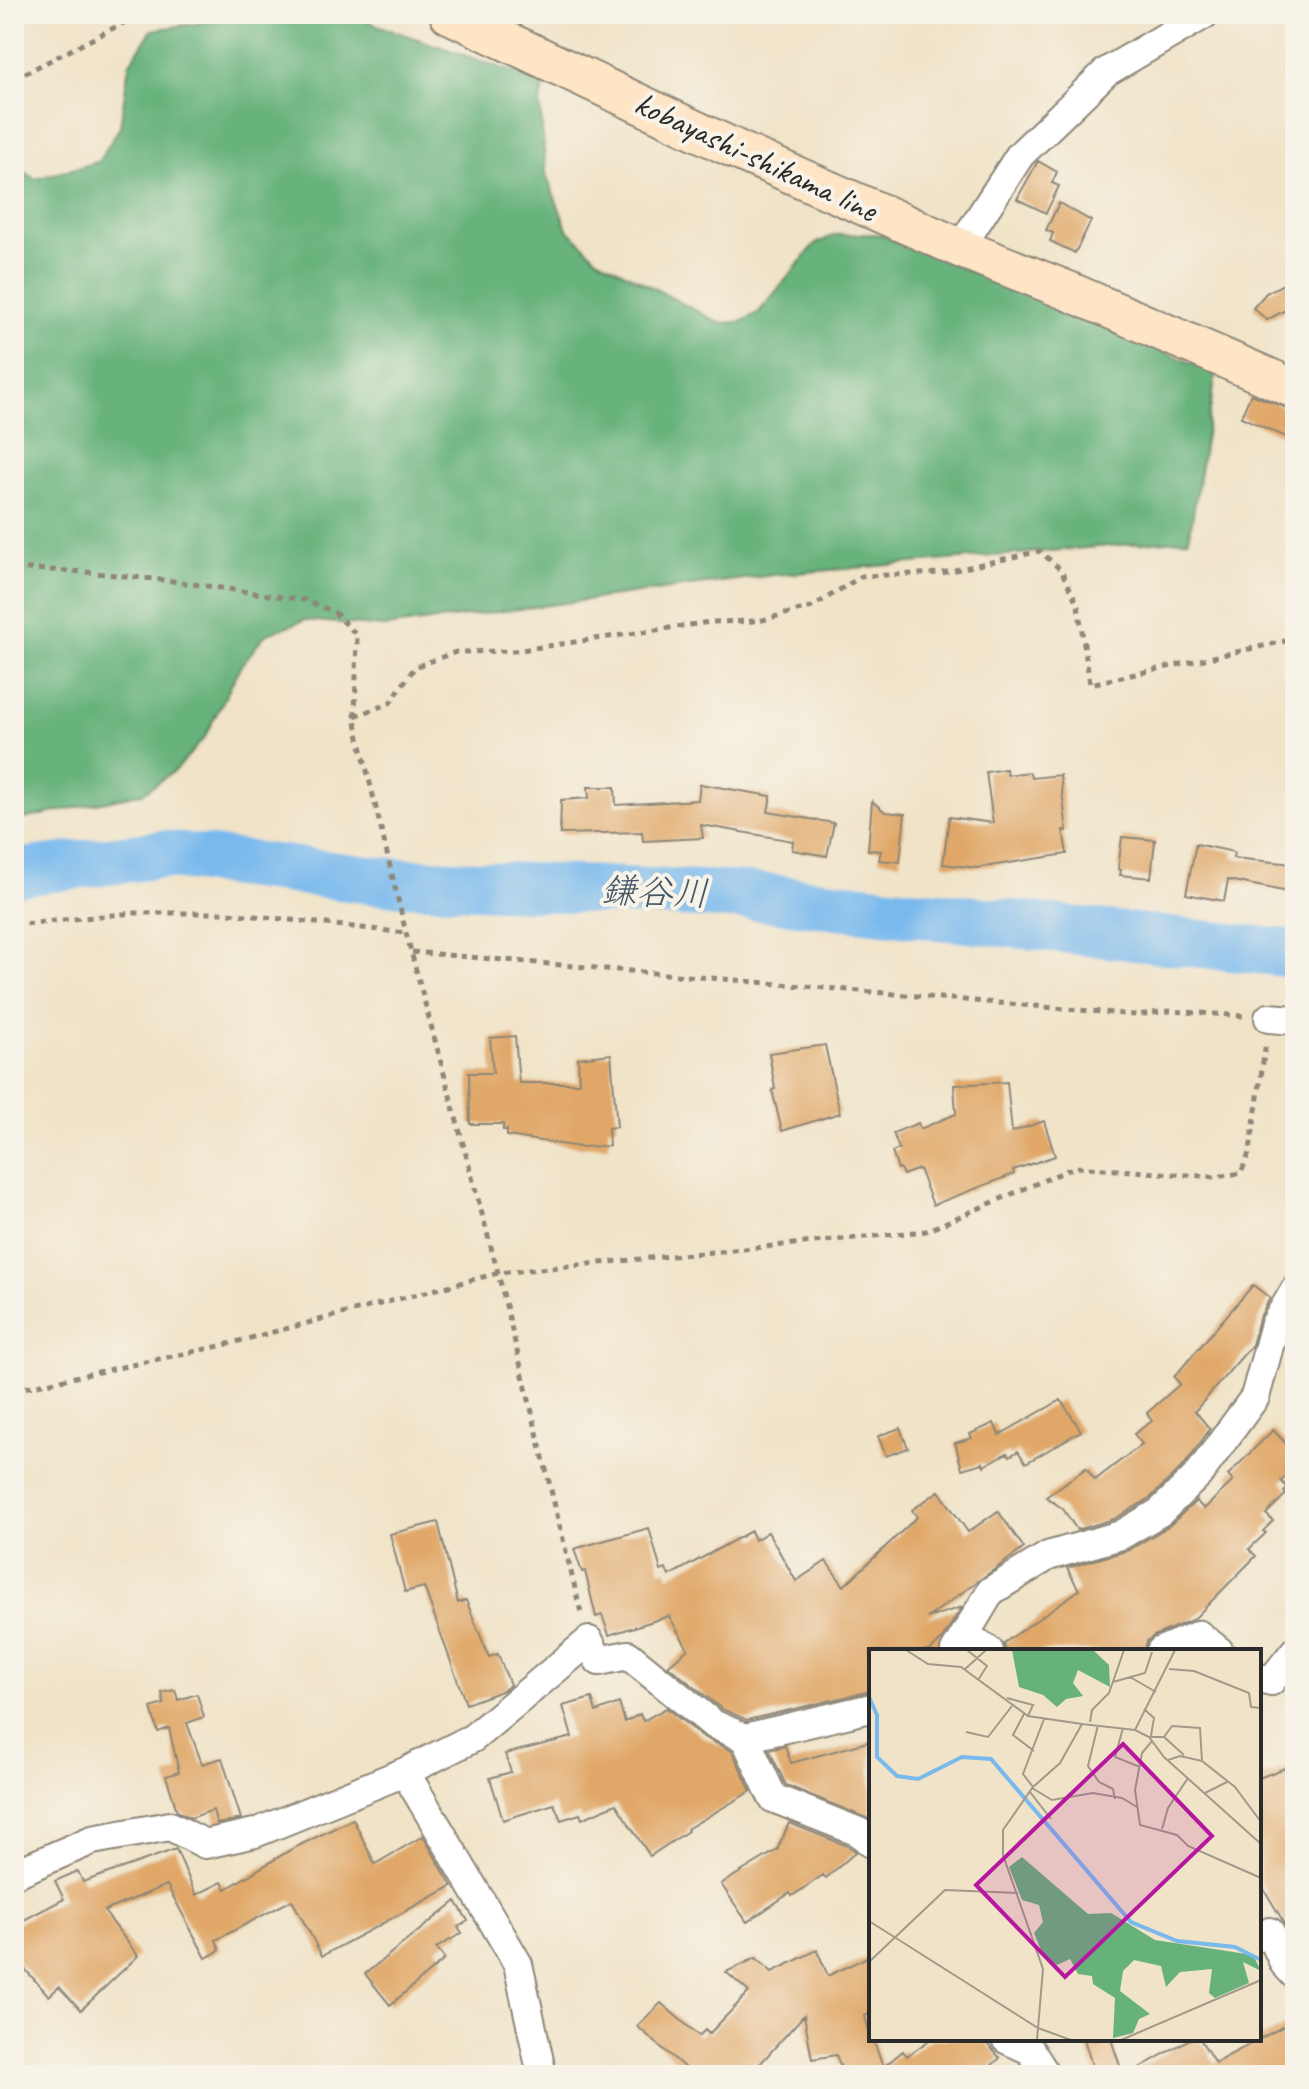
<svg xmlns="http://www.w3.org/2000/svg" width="1309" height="2089" viewBox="0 0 1309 2089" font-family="Caveat,'Klee One',sans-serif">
<rect width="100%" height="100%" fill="#f7f3e8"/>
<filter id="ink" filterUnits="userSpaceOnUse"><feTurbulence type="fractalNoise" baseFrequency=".0125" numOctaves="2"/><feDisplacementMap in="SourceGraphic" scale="16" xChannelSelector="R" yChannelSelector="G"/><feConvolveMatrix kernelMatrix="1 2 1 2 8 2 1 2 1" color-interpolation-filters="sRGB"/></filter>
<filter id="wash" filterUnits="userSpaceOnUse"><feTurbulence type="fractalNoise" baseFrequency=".006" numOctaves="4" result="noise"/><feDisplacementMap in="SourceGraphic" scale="32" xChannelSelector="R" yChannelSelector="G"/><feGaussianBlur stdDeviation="1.8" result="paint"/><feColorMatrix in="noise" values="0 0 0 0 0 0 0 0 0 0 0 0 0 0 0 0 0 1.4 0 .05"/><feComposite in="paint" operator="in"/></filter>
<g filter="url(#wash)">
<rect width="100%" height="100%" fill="#f0e3c7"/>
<path fill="#67b27b" stroke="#496e53" stroke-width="2" d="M 247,14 L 357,14 L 374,24 L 545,83 L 540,104 L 546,174 L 567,229 L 597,258 L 719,323 L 741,322 L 759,312 L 815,244 L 835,235 L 880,234 L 1216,373 L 1189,539 L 773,575 L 385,627 L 304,620 L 265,635 L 240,667 L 205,737 L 176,770 L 143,793 L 14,821 L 14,165 L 35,179 L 98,162 L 120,127 L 129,64 L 152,30 L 241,17 Z"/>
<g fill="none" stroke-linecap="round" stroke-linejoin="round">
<path stroke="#79b9ed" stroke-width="48" d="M 14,873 L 163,854 L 378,881 L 751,896 L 1295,954"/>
</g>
<g id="blocks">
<path fill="#e0a768" d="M 1038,161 L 1057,172 L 1052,183 L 1059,186 L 1046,213 L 1017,199 Z
M 1059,203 L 1091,221 L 1075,253 L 1050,241 L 1053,233 L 1046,230 Z
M 1295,278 L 1295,305 L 1267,320 L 1253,308 L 1266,293 Z
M 1251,394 L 1295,411 L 1295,441 L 1241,417 Z
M 1006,769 L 1007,775 L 1029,772 L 1032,778 L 1060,775 L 1067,831 L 1063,830 L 1067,854 L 977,868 L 943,864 L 949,817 L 993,823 L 986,772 Z
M 700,784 L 771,796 L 768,812 L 834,823 L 827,856 L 792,850 L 793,841 L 701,825 L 703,838 L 643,841 L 642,832 L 560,834 L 561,800 L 589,798 L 588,787 L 615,787 L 616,805 L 698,800 Z
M 872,801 L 885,812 L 905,814 L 900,862 L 879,860 L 881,851 L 868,850 Z
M 1122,837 L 1155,840 L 1151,878 L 1120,875 L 1121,870 L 1118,869 Z
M 1196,844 L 1234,852 L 1233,858 L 1293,864 L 1288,892 L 1228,880 L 1224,901 L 1186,894 Z
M 515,1036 L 519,1083 L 579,1083 L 578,1058 L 611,1054 L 617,1127 L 608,1128 L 609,1146 L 580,1147 L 507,1136 L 507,1130 L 503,1130 L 503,1124 L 470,1124 L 469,1073 L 493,1073 L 490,1038 Z
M 825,1045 L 840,1113 L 782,1131 L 772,1090 L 775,1089 L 769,1053 Z
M 1007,1082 L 1012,1132 L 1044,1121 L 1055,1156 L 1013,1170 L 1014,1174 L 933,1205 L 919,1169 L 903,1175 L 900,1168 L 898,1169 L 892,1152 L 899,1149 L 893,1133 L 918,1123 L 920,1129 L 956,1114 L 954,1085 Z
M 1253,1285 L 1270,1298 L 1259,1319 L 1252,1345 L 1195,1411 L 1210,1429 L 1185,1464 L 1150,1498 L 1114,1519 L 1077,1530 L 1063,1509 L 1046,1497 L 1086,1468 L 1095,1480 L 1142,1444 L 1134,1434 L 1152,1421 L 1147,1413 L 1180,1384 L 1174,1377 Z
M 1061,1400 L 1081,1431 L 1026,1463 L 1018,1451 L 1010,1456 L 1007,1453 L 984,1466 L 983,1463 L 962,1469 L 955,1443 L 972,1438 L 970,1434 L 994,1423 L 999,1435 Z
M 900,1428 L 908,1448 L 886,1456 L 878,1436 Z
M 1273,1430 L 1295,1453 L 1295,1468 L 1281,1481 L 1288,1488 L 1284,1492 L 1286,1494 L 1266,1514 L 1273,1521 L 1263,1531 L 1266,1533 L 1249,1549 L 1256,1556 L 1194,1619 L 1154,1636 L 1147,1641 L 1144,1651 L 1006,1651 L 1004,1643 L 1079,1590 L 1067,1568 L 1129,1550 L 1169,1526 L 1196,1501 L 1204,1509 L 1233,1481 L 1228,1475 Z
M 939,1491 L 968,1532 L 998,1511 L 1024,1548 L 927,1618 L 962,1607 L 942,1639 L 930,1651 L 871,1651 L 871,1691 L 747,1720 L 722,1709 L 668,1666 L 688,1649 L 669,1616 L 609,1635 L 602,1615 L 596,1617 L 585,1571 L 582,1572 L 574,1549 L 649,1528 L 661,1571 L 666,1569 L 669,1576 L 751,1531 L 755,1540 L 768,1532 L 796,1581 L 826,1561 L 844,1586 L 917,1517 L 912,1510 Z
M 438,1522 L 458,1603 L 466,1600 L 489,1657 L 498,1654 L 510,1685 L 504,1690 L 466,1704 L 424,1587 L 405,1592 L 390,1534 Z
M 175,1690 L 178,1700 L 197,1694 L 204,1717 L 187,1723 L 202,1764 L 222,1758 L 241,1819 L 217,1824 L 213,1810 L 191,1818 L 177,1811 L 166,1776 L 179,1772 L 169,1728 L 158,1732 L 151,1708 L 164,1704 L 162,1693 Z
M 592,1698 L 596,1712 L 619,1703 L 625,1722 L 640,1714 L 643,1721 L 666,1708 L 703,1737 L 732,1751 L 751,1791 L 687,1829 L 688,1831 L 650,1856 L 616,1804 L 582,1819 L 580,1814 L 561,1820 L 554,1804 L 503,1820 L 490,1778 L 511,1772 L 505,1754 L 572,1737 L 563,1706 Z
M 871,1741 L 871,1820 L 786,1785 L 769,1750 L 785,1746 L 791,1763 Z
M 1295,1764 L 1295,1941 L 1259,1881 L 1259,1778 Z
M 353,1819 L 375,1864 L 423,1836 L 452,1886 L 322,1956 L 292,1900 L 216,1940 L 220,1950 L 206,1958 L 167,1885 L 104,1911 L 138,1956 L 81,2010 L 59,1987 L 49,1996 L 14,1957 L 14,1925 L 64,1899 L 55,1881 L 78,1871 L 83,1882 L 176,1849 L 196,1895 L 222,1882 L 226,1889 L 292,1849 Z
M 789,1823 L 850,1847 L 856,1852 L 826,1878 L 823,1875 L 792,1896 L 790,1893 L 747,1922 L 721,1884 L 777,1850 Z
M 456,1901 L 468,1921 L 458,1927 L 462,1933 L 436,1948 L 445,1959 L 390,2005 L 365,1974 Z
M 817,1950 L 828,1976 L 871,1955 L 871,2013 L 865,2016 L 871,2039 L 873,2039 L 883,2067 L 903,2051 L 907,2056 L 931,2039 L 983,2039 L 1000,2058 L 982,2074 L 976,2066 L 964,2075 L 844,2075 L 836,2055 L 812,2059 L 804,2015 L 750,2075 L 693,2075 L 637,2026 L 661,2003 L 699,2036 L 705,2030 L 709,2034 L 749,1992 L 726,1972 L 756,1958 L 772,1972 Z
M 1295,2020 L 1295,2075 L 1127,2075 L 1190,2039 L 1200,2039 L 1215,2063 Z
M 1084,2039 L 1111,2039 L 1123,2075 L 1095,2075 Z"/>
</g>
</g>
<g filter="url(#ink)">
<use href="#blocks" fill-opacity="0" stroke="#8e8779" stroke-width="2"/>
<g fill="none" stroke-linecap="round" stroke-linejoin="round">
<g stroke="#8e8779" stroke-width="32">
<path id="minor" d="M 960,248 L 1020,155 L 1106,72 L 1205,14
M 1269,1018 L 1295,1020
M 966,1635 L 989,1651
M 955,1651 L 991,1591 L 1048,1556 L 1121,1535 L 1160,1512 L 1198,1475 L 1255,1397 L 1275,1324 L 1295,1290
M 1161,1651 L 1199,1635 L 1219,1651
M 1259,1678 L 1271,1681 L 1295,1651
M 745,1738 L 773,1798 L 859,1832 L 871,1843
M 405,1772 L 518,1964 L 542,2075
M 14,1874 L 92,1840 L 170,1826 L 205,1844 L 255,1833 L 405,1772 L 473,1738 L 589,1641 L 599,1661 L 628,1655 L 713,1724 L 745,1738 L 871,1708
M 1259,1937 L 1270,1932 L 1284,1963 L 1295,1975
M 1006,2039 L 1030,2050 L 1046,2075"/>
</g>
<g stroke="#8e8779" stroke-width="42">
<path id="secondary" d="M 449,14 L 746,154 L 960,248 L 1066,290 L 1295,389"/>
</g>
<path stroke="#8e8779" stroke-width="5" stroke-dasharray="6 6" stroke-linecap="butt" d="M 14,79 L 141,14
M 14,568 L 86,572 L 172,581 L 304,600 L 334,612 L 357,635 L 355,716 L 358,733 L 406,933 L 498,1273 L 582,1617
M 355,716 L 390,703 L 415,667 L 456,652 L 514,651 L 710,622 L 759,621 L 812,607 L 862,576 L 942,573 L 1040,551 L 1061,570 L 1078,605 L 1090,684 L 1295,639
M 14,925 L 133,913 L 229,913 L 406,933
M 412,952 L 1136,1015 L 1170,1011 L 1244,1016
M 14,1390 L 220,1346 L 498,1273 L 926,1231 L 1075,1167 L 1216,1177 L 1241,1173 L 1250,1151 L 1266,1042"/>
<use href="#minor" stroke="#fff" stroke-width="28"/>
<use href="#secondary" stroke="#fde5c5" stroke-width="38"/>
</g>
</g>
<g text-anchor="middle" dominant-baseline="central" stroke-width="8" stroke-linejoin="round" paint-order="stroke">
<g font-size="34" fill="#2b2b2b" stroke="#f7f3e8">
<text transform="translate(756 156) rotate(25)">kobayashi-shikama line</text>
</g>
<g font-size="36" font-style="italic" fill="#425665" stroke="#f7f3e8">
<text transform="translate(655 892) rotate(2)">鎌谷川</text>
</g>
</g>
<g transform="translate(869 1649)">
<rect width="392" height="392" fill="#f0e3c7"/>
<path d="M 224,1 L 240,16 L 241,38 L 209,21 L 204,34 L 214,47 L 197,50 L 188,58 L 174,46 L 150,38 L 143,1 ZM 153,208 L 219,265 L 242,264 L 286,291 L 384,306 L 392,322 L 374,313 L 380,334 L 346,349 L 340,344 L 343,320 L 311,323 L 297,338 L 292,317 L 265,311 L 254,322 L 251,342 L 281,365 L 270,370 L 264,384 L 244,389 L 246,349 L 224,335 L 223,327 L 209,325 L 201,310 L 188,316 L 174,306 L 165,284 L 174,273 L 170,256 L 153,251 L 140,218 Z" fill="#67b27b"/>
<path fill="none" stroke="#79b9ed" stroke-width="4" d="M 0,48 L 8,66 L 8,108 L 28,127 L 49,130 L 93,108 L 122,110 L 262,273 L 308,292 L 366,298 L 392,311"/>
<path fill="none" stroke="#a19989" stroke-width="2" d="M 37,1 L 59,15 L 92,18 L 159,67 L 213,75M 98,1 L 118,17 L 109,31M 300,20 L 325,22 L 380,44 L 382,58 L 392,59M 95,21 L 117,1M 261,28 L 287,43M 244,33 L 276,24 L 283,3M 138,49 L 164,56 L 159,67M 275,60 L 285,69 L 282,87M 155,65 L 144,86 L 165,102M 221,73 L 223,61 L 240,44 L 255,1M 229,76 L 219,117 L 230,133 L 244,140 L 246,150M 254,79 L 246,108 L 271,118M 266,81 L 280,88 L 295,108 L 392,195M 97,83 L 119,88 L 143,57M 280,88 L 295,88 L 315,106M 295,88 L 303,77 L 331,79 L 333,112M 283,92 L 273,104 L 266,141 L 271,176 L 308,186 L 319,197 L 392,229M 299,111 L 311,107 L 333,112 L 366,138 L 392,173M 164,138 L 154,125 L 175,70M 163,139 L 183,151 L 224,144 L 253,149 L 268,158M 161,143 L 182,170M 336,144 L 358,133M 293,180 L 299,159 L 319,129M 0,272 L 169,379 L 202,391M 0,313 L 76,241 L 149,244M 168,391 L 174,320 L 134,206 L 134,181 L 164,138 L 191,114 L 213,75 L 266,81 L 306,1M 252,391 L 392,331"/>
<path fill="#b5179e" fill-opacity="0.15" stroke="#b5179e" stroke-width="4" d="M 254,95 L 343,187 L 196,328 L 107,236 Z"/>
<rect width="392" height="392" fill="none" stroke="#2b2b2b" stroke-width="4"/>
</g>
<rect width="1309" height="2089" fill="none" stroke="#f7f3e8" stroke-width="48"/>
</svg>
